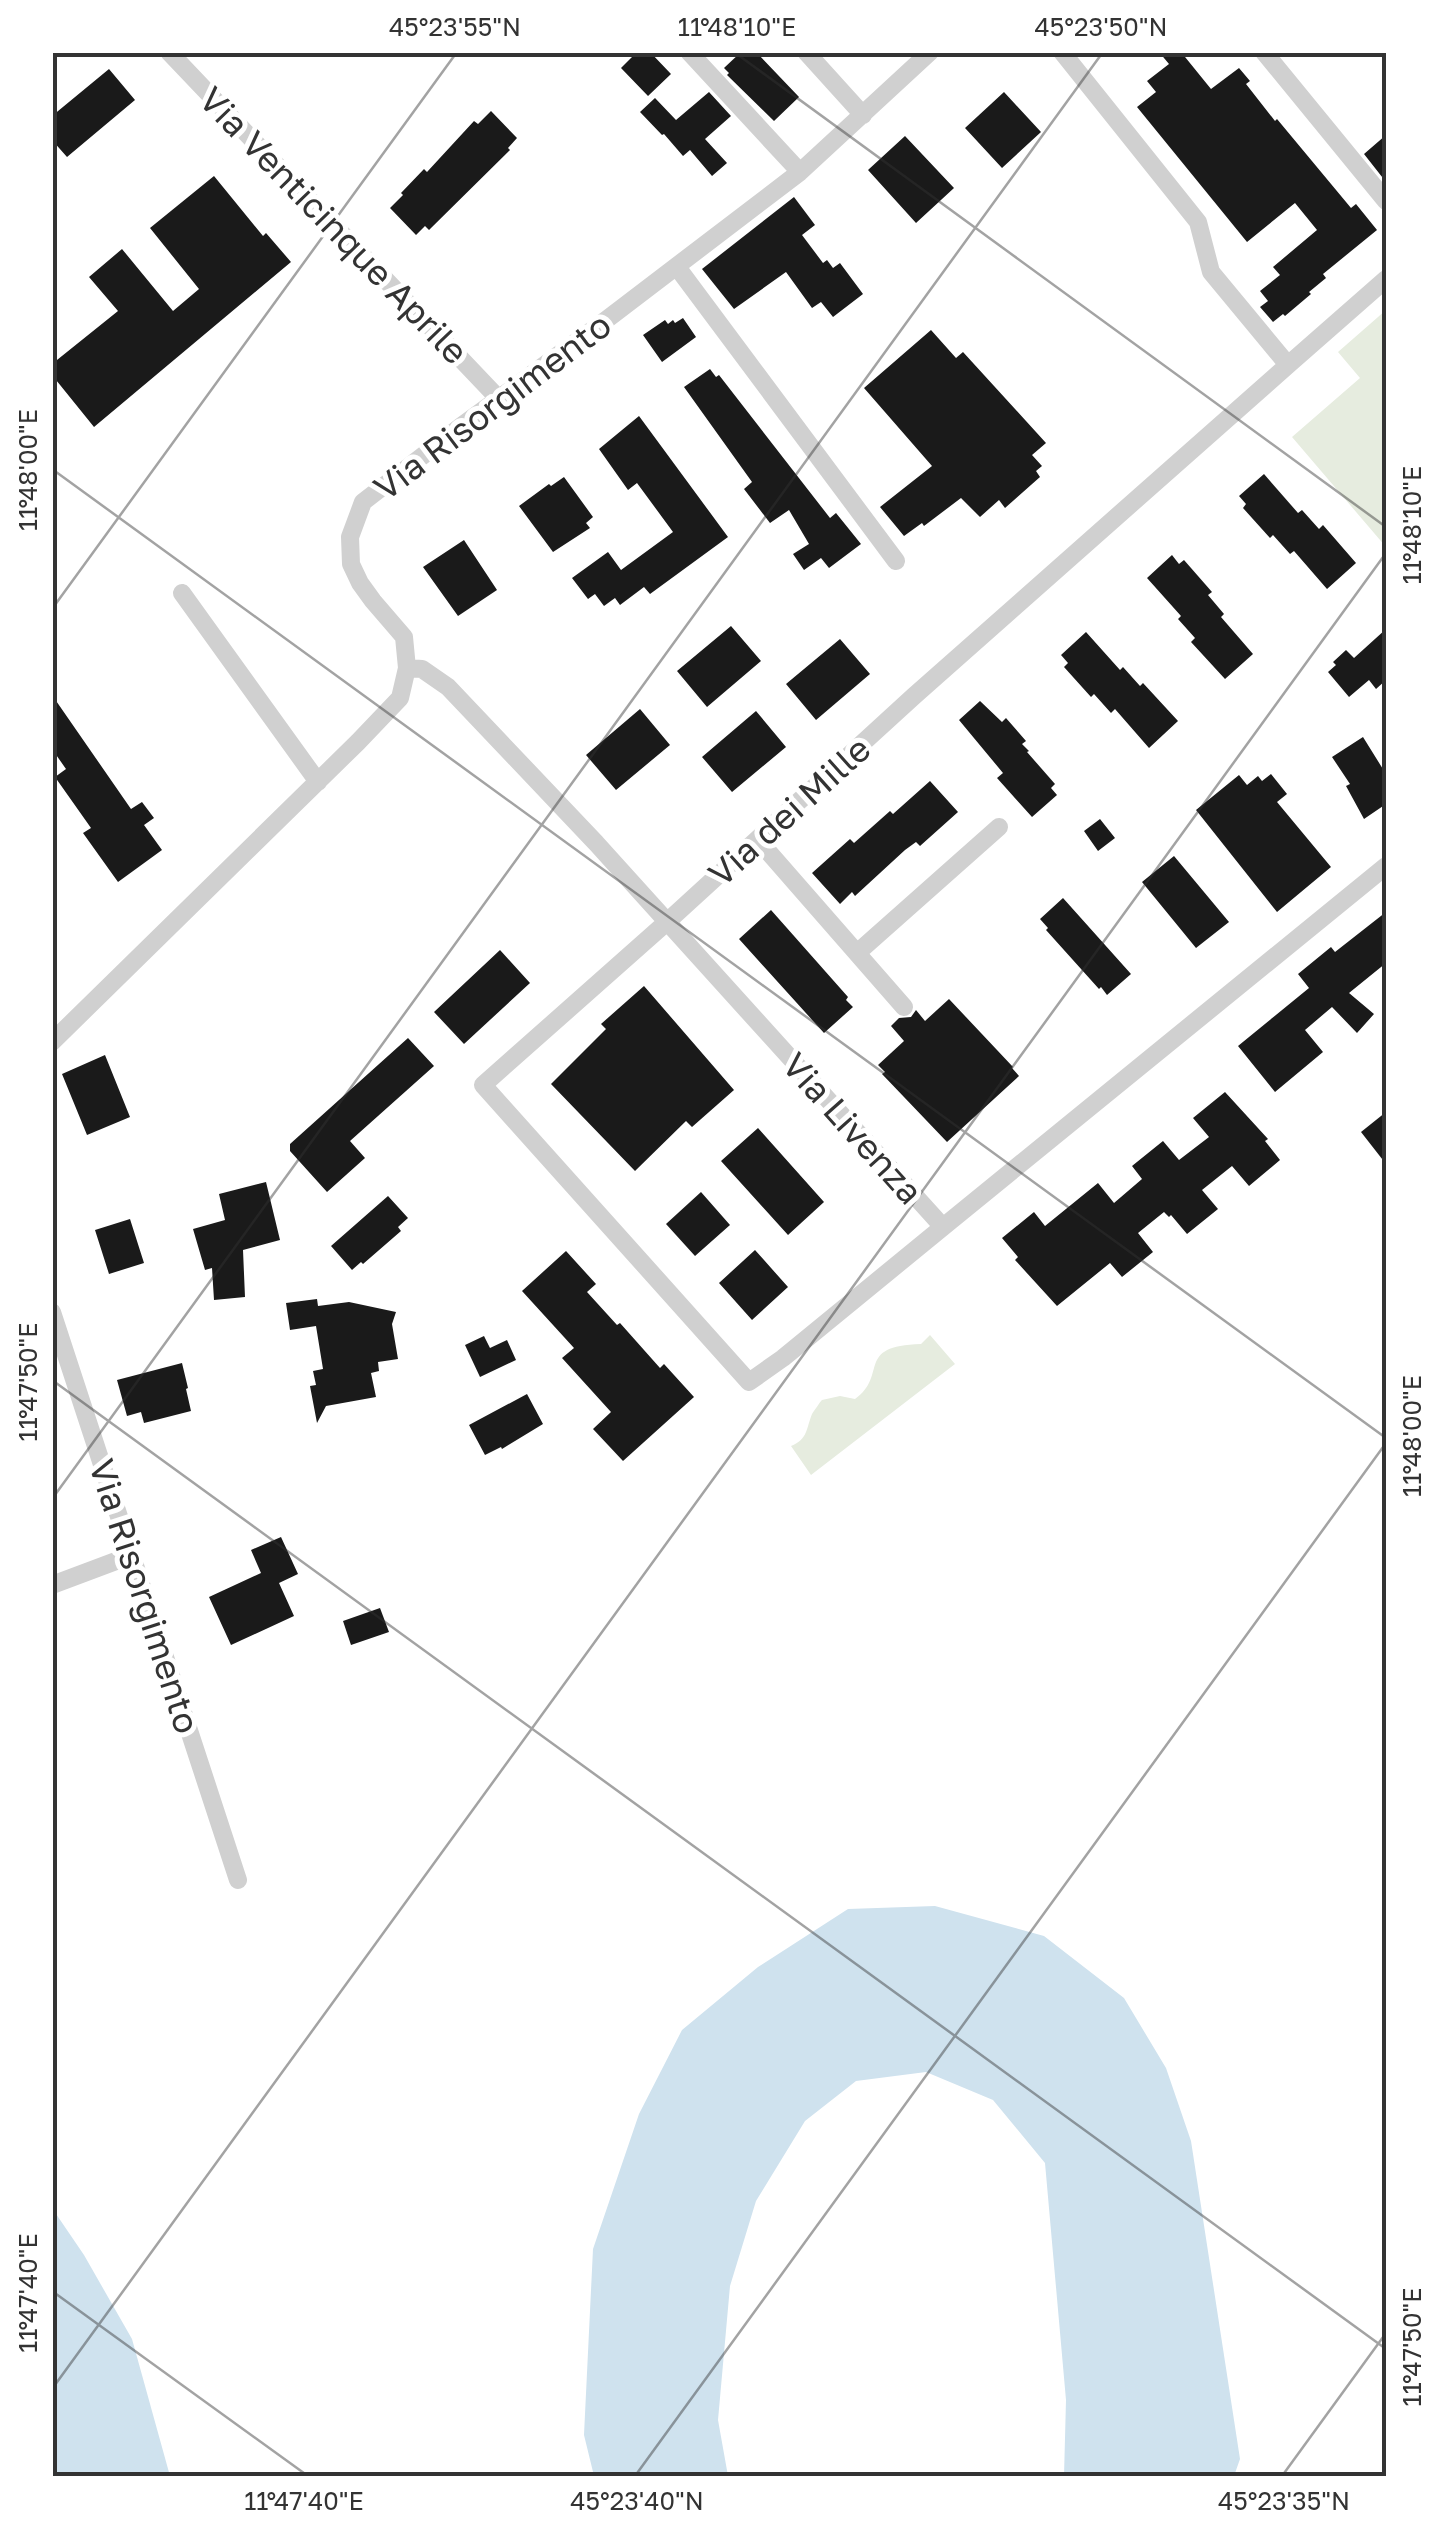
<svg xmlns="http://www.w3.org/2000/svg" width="1439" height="2529" viewBox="0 0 1439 2529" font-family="'Golos Text',sans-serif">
<rect width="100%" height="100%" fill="#fff"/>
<path fill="#e6ecdf" d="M 1386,310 L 1386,547 L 1292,437 L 1360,378 L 1338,352 Z
M 930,1335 L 955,1364 L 811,1475 L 791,1446 C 808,1439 806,1429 812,1414 C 814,1411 820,1402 822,1400 L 840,1396 L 855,1399 C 889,1375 854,1346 921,1344 Z"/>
<path fill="#cfe2ee" d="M 935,1906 L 1044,1936 L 1124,1998 L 1166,2068 L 1191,2141 L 1240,2459 L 1234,2476 L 1064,2476 L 1066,2400 L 1045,2163 L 993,2100 L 926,2072 L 856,2081 L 805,2121 L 756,2201 L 730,2286 L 718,2420 L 728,2476 L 594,2476 L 584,2435 L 593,2249 L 639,2114 L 682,2030 L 758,1967 L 848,1909 Z
M 52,2208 L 84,2255 L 132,2339 L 170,2476 L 53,2476 Z"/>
<path fill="#1a1a1a" d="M 637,52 L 650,52 L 671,74 L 648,96 L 621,68 Z
M 741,52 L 756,52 L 799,97 L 774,121 L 727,75 L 729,73 L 724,68 Z
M 1159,52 L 1181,52 L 1211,89 L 1239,68 L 1250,81 L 1246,84 L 1275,121 L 1277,119 L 1351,208 L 1356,204 L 1377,230 L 1323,274 L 1326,278 L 1309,292 L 1311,294 L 1285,316 L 1283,314 L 1273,322 L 1260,307 L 1268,301 L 1260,291 L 1280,275 L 1273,267 L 1317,230 L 1295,203 L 1247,242 L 1137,107 L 1156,92 L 1147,81 L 1169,64 Z
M 109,69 L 135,100 L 67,157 L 52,140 L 52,116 Z
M 709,92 L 731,116 L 705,139 L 727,163 L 712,176 L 690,150 L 683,156 L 664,134 L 662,135 L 640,112 L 655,98 L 676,120 Z
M 1004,92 L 1041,132 L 1002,168 L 965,128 Z
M 491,111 L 517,138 L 508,148 L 510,150 L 429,230 L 425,226 L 416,235 L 390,208 L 403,195 L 401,193 L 424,169 L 427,172 L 474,121 L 478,124 Z
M 1386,135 L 1386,182 L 1364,154 Z
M 905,136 L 954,188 L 916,223 L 868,170 Z
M 214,176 L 263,236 L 266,233 L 291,262 L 94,427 L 52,375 L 52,364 L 118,311 L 89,277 L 122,249 L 173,311 L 199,289 L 150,228 Z
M 794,197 L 815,225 L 802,235 L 823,263 L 827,260 L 833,268 L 840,263 L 863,294 L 833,317 L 821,302 L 812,308 L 786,272 L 734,309 L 702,269 Z
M 683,318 L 696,337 L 662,362 L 643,335 L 665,320 L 668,324 L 673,320 L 675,323 Z
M 931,330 L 956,358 L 963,352 L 1046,443 L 1032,455 L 1042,466 L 1036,471 L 1040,477 L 1005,508 L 999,500 L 980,517 L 961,498 L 924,526 L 922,523 L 904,536 L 880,507 L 932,466 L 864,388 Z
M 710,369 L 716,377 L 719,375 L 830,518 L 836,513 L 861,544 L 829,568 L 821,558 L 804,570 L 793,554 L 809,544 L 789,510 L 770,523 L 744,489 L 752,482 L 684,387 Z
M 639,416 L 728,537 L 650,594 L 644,587 L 620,605 L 615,598 L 604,606 L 595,594 L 588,599 L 572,578 L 608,552 L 621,570 L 673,532 L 637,483 L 628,490 L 599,449 Z
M 1264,474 L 1298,513 L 1302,510 L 1319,529 L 1323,525 L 1356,563 L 1327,589 L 1294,551 L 1290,554 L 1273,535 L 1270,538 L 1243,508 L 1246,504 L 1239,496 Z
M 564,477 L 593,517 L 586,523 L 590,528 L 553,552 L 519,506 L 549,484 L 551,486 Z
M 464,540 L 497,590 L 458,616 L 423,567 Z
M 1172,555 L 1179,564 L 1184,560 L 1212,592 L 1208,595 L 1224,614 L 1221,617 L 1253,654 L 1225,679 L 1191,642 L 1195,638 L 1178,619 L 1181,616 L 1147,578 Z
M 731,626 L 761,661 L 707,707 L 677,671 Z
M 1386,629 L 1386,680 L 1376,689 L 1369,680 L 1349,697 L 1328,672 L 1336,665 L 1333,662 L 1346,650 L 1354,658 Z
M 1086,632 L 1120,670 L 1123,667 L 1140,686 L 1143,683 L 1178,721 L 1149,748 L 1115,709 L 1111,713 L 1094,694 L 1091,697 L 1064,667 L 1068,663 L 1061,655 Z
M 840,639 L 870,674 L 816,720 L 786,684 Z
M 52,695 L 131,809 L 142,802 L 154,818 L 144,825 L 162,850 L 118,882 L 83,833 L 91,828 L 55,777 L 66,769 L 52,749 Z
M 980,701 L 1002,722 L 1006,718 L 1026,741 L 1022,744 L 1029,751 L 1027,752 L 1055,784 L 1051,788 L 1057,795 L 1032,817 L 997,778 L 1003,773 L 959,720 Z
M 640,709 L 670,745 L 616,790 L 586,755 Z
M 756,711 L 786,747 L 732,792 L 702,757 Z
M 1363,737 L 1386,774 L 1386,804 L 1364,819 L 1346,786 L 1350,784 L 1332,757 Z
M 1271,774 L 1287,794 L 1277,802 L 1331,867 L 1277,912 L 1196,810 L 1239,775 L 1247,785 L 1258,776 L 1262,781 Z
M 930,781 L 958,812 L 920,846 L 916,842 L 905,850 L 855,896 L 852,892 L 840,904 L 812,873 L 850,839 L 854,843 L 890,811 L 893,814 Z
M 1100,819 L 1115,838 L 1098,851 L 1084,831 Z
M 1174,856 L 1229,922 L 1196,948 L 1142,882 Z
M 1063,898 L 1131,974 L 1107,995 L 1101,987 L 1099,989 L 1046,930 L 1048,928 L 1040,919 Z
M 771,910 L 848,997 L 846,1000 L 853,1007 L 824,1033 L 739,939 Z
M 1386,912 L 1386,963 L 1349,993 L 1374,1014 L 1357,1033 L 1332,1007 L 1305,1030 L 1323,1052 L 1275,1092 L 1238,1046 L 1309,988 L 1298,974 L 1331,947 L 1335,952 Z
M 500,950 L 530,983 L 464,1044 L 434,1012 Z
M 644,986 L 734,1090 L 692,1127 L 686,1121 L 635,1171 L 551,1084 L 606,1029 L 601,1024 Z
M 949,999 L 1013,1067 L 1012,1068 L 1019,1076 L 947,1142 L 882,1074 L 885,1072 L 878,1065 L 904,1041 L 891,1026 L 899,1018 L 911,1017 L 916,1010 L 925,1021 Z
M 408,1038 L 434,1066 L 350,1141 L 365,1158 L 327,1192 L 290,1151 L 290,1144 Z
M 105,1055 L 130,1117 L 87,1135 L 62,1074 Z
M 1225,1092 L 1268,1139 L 1265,1141 L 1280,1160 L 1249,1186 L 1232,1166 L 1202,1190 L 1218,1209 L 1187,1234 L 1171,1215 L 1169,1217 L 1164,1212 L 1138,1233 L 1153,1252 L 1122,1277 L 1110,1263 L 1057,1306 L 1015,1260 L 1018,1257 L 1002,1238 L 1034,1212 L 1045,1226 L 1098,1183 L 1114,1203 L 1142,1179 L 1132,1166 L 1163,1141 L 1179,1160 L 1209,1137 L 1193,1118 Z
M 1386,1112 L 1386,1164 L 1361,1132 Z
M 758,1128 L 824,1202 L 788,1235 L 721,1161 Z
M 266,1182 L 280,1240 L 243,1250 L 245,1297 L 214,1300 L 212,1268 L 205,1270 L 193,1229 L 225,1220 L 219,1194 Z
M 701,1192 L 730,1225 L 695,1256 L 666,1224 Z
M 388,1196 L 408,1218 L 398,1227 L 401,1231 L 363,1264 L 361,1262 L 352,1270 L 331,1246 Z
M 130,1219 L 144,1263 L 109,1274 L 95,1230 Z
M 755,1250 L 788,1287 L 752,1320 L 719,1283 Z
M 566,1251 L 596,1284 L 587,1292 L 617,1325 L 620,1323 L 660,1368 L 664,1364 L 694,1397 L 623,1461 L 593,1429 L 611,1412 L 562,1358 L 574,1348 L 522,1291 Z
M 317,1299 L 318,1306 L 349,1302 L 396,1312 L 392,1324 L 398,1359 L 378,1362 L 379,1371 L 371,1373 L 376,1397 L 326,1406 L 317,1423 L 310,1386 L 316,1385 L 313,1371 L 323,1369 L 316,1326 L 290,1330 L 286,1303 Z
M 484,1336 L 490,1348 L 507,1340 L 516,1360 L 480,1377 L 465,1345 Z
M 182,1363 L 188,1388 L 186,1389 L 191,1411 L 144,1423 L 141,1412 L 127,1416 L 117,1380 Z
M 527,1394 L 543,1424 L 502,1449 L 501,1447 L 485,1455 L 469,1425 Z
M 281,1537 L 298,1574 L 279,1583 L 294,1616 L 231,1645 L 209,1597 L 261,1573 L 251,1550 Z
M 380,1608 L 389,1632 L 351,1645 L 343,1621 Z"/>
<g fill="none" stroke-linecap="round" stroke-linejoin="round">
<path stroke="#d0d0d0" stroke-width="18" d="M 169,52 L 499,399
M 689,52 L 800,172
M 806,52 L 863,115
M 1264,52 L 1386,201
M 677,267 L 896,561
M 1288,365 L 1386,279
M 182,593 L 318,782
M 407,668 L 422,669 L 448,687 L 596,843 L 943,1227 L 1386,866
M 758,840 L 904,1007
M 857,953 L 999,827
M 52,1042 L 358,742 L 400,698 L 407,668 L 404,637 L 373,601 L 360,583 L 351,564 L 350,537 L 363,502 L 460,427 L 606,320 L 800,172 L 930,52
M 943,1227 L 783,1358 L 749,1382 L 483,1085 L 668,921 L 914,696 L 1288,365 L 1211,272 L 1198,222 L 1062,52
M 52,1312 L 238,1880
M 52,1585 L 132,1555"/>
</g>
<path fill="none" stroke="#333" stroke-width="2.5" stroke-opacity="0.45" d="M 734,52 L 1386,527M 52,469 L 1386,1438M 52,609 L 457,52M 52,1380 L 1386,2349M 52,1499 L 1103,52M 52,2291 L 308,2476M 52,2389 L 1386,553M 635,2476 L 1386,1443M 1282,2476 L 1386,2333"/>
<g text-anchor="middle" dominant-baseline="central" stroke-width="10" stroke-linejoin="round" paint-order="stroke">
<g font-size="35" fill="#333" stroke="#fff">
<text transform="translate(334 225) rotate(46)">Via Venticinque Aprile</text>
<text transform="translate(492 406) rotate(-37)">Via Risorgimento</text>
<text transform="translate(789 811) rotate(-42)">Via dei Mille</text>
<text transform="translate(853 1128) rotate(48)">Via Livenza</text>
<text transform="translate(145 1596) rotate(72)">Via Risorgimento</text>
</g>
</g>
<rect width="1439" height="2529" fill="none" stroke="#ffffff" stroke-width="110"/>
<rect x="55" y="55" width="1329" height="2419" fill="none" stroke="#333" stroke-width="4"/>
<g font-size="25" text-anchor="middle" fill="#333">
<text x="455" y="36">45°23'55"N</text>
<text x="737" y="36">11°48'10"E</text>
<text x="1101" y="36">45°23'50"N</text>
<text transform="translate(28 470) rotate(-90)" y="9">11°48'00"E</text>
<text transform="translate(1412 525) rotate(-90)" y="9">11°48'10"E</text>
<text transform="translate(28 1382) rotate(-90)" y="9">11°47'50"E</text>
<text transform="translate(1412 1436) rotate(-90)" y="9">11°48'00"E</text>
<text transform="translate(28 2293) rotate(-90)" y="9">11°47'40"E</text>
<text transform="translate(1412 2347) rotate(-90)" y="9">11°47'50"E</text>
<text x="304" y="2510">11°47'40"E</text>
<text x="637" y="2510">45°23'40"N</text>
<text x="1284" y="2510">45°23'35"N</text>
</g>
</svg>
